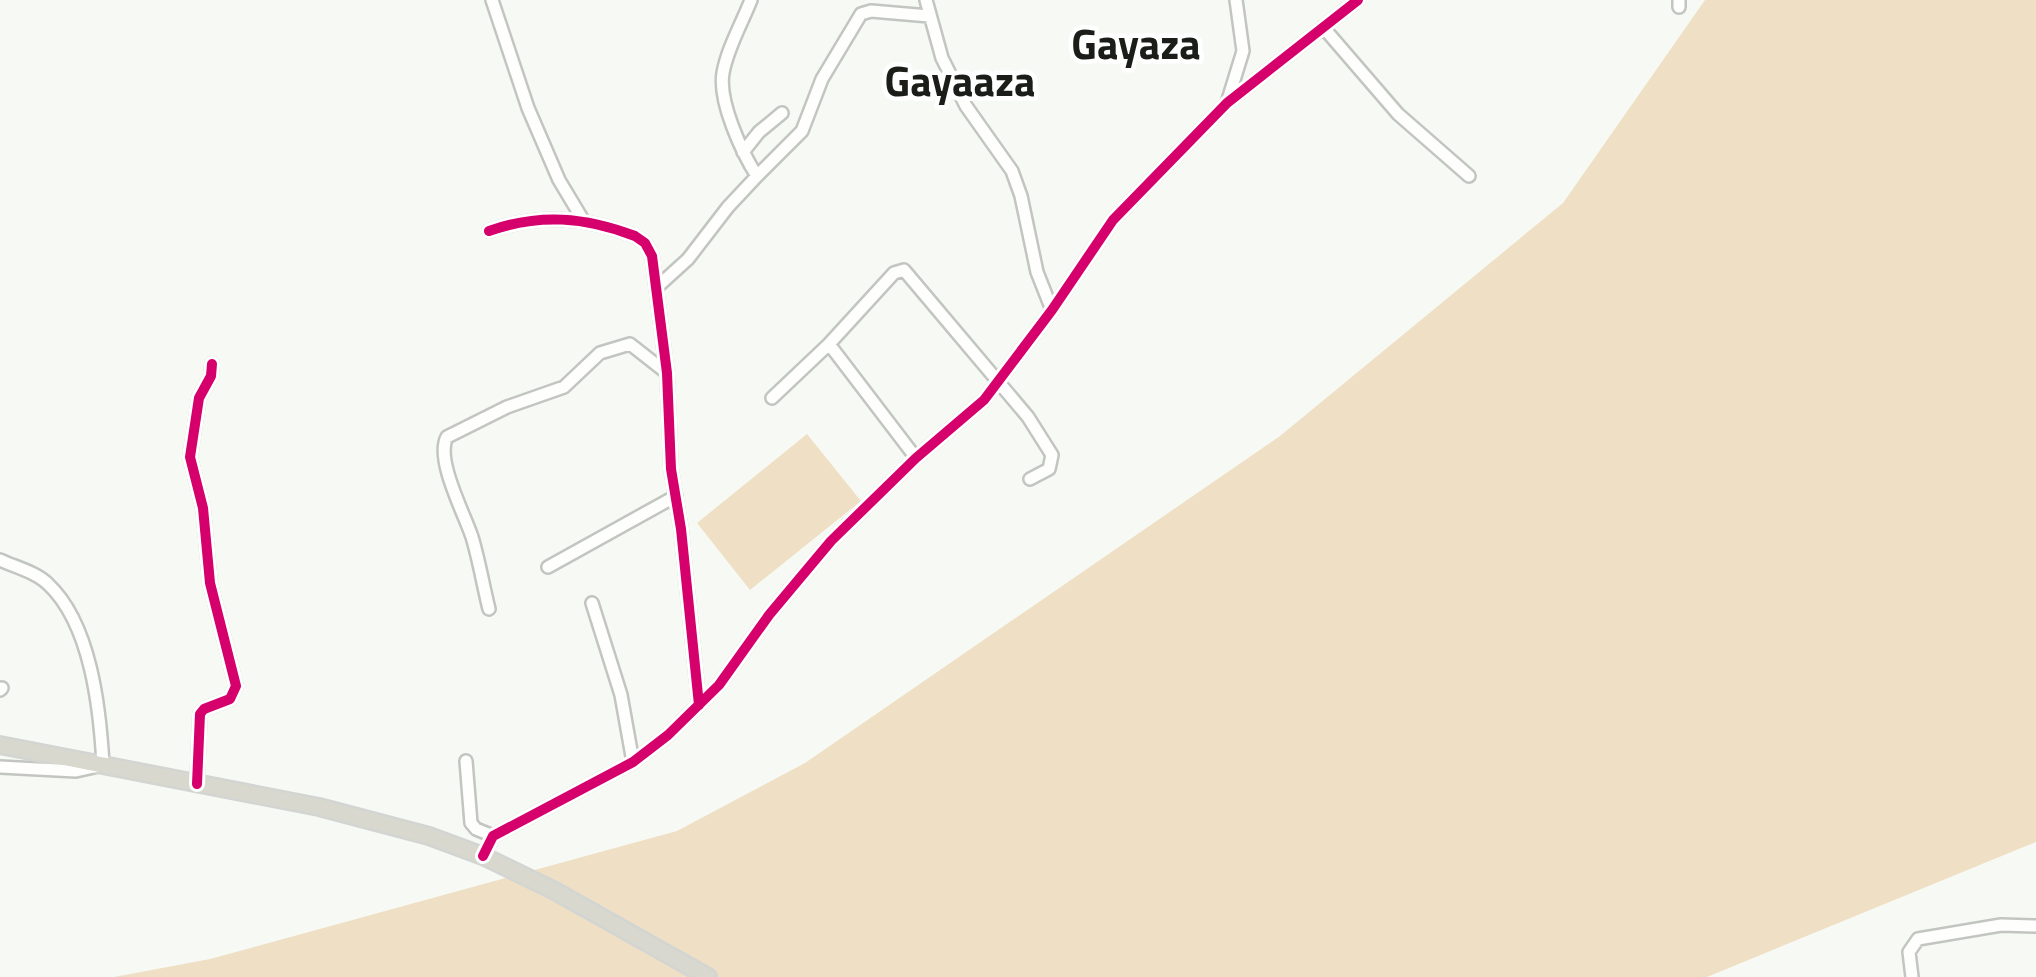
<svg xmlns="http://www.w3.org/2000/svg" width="2036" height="977" viewBox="0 0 2036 977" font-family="'Titillium Web',sans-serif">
<rect width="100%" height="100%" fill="#f7faf4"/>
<path fill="#efe0c5" d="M 1705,0 L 2036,0 L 2036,842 L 1707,977 L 114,977 L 210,959 L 677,831 L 805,763 L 1280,436 L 1563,203 Z
M 807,434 L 861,501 L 750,590 L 697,523 Z"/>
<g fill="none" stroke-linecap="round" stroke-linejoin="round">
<g stroke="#c2c5c0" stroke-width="16">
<path id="minor" d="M 492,0 L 528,108 L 559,180 L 583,220
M 926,0 L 942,58 L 966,106 L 1012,171 L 1021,196 L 1037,272 L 1052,310
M 1679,0 L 1679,7
M 1323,27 L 1398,114 L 1469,176
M 1227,103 L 1243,51 L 1236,0
M 743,152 L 759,132 L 782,113
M 757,176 L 802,131 L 822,79 L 861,14 L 871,11 L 929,16
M 489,231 C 540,213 585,217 635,236 L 645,243 L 652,256 L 667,373 L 671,469 L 681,529 L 699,705
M 656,288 L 688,259 L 728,207 L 757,176 C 742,153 718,101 723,73 C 727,49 742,23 751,0
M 829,344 L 916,458
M 772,398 L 829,344 L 894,273 L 904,270 L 1028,417 L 1052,455 L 1049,469 L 1030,479
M 0,560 C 15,567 36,572 48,584 C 91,624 100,709 103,765 L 76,771 L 0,767
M 548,567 L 676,496
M 592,603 L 621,695 L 633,762
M 489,609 C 483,585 479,560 472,537 C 464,513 435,459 447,437 L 507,407 L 564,387 L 600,353 L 630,344 L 667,373
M 0,690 L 2,688
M 466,761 L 471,823 L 476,829 L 493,836
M 197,784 L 200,714 L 204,709 L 230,699 L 236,686 L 210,583 L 203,508 L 190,457 L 199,398 L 211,376 L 212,364
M 483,856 L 493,836 L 633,762 L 668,735 L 719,685 L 769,615 L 831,541 L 916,458 L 984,400 L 1052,310 L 1113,220 L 1227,103 L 1358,0
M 1912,977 L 1909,952 L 1918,939 L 2001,925 L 2036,926"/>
</g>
<g stroke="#d3d5d2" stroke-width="20">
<path id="highway" d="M 0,745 L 319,807 L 429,836 L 483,856 L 555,891 L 708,977"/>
</g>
<use href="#minor" stroke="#fefefd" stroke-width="11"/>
<use href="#highway" stroke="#d9d8ce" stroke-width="15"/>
<g stroke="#fff" stroke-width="16">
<path id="cycleway" d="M 489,231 C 540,213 585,217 635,236 L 645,243 L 652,256 L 667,373 L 671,469 L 681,529 L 699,705
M 197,784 L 200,714 L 204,709 L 230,699 L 236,686 L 210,583 L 203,508 L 190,457 L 199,398 L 211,376 L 212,364
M 483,856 L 493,836 L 633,762 L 668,735 L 719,685 L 769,615 L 831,541 L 916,458 L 984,400 L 1052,310 L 1113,220 L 1227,103 L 1358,0"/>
</g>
<use href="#cycleway" stroke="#d6006c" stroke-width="10"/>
</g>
<g text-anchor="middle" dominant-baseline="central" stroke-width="9" stroke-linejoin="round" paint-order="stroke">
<g font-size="42" font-weight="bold" fill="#1b1d19" stroke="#fff">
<text x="1136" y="43">Gayaza</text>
<text x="960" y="80">Gayaaza</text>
</g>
</g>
</svg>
